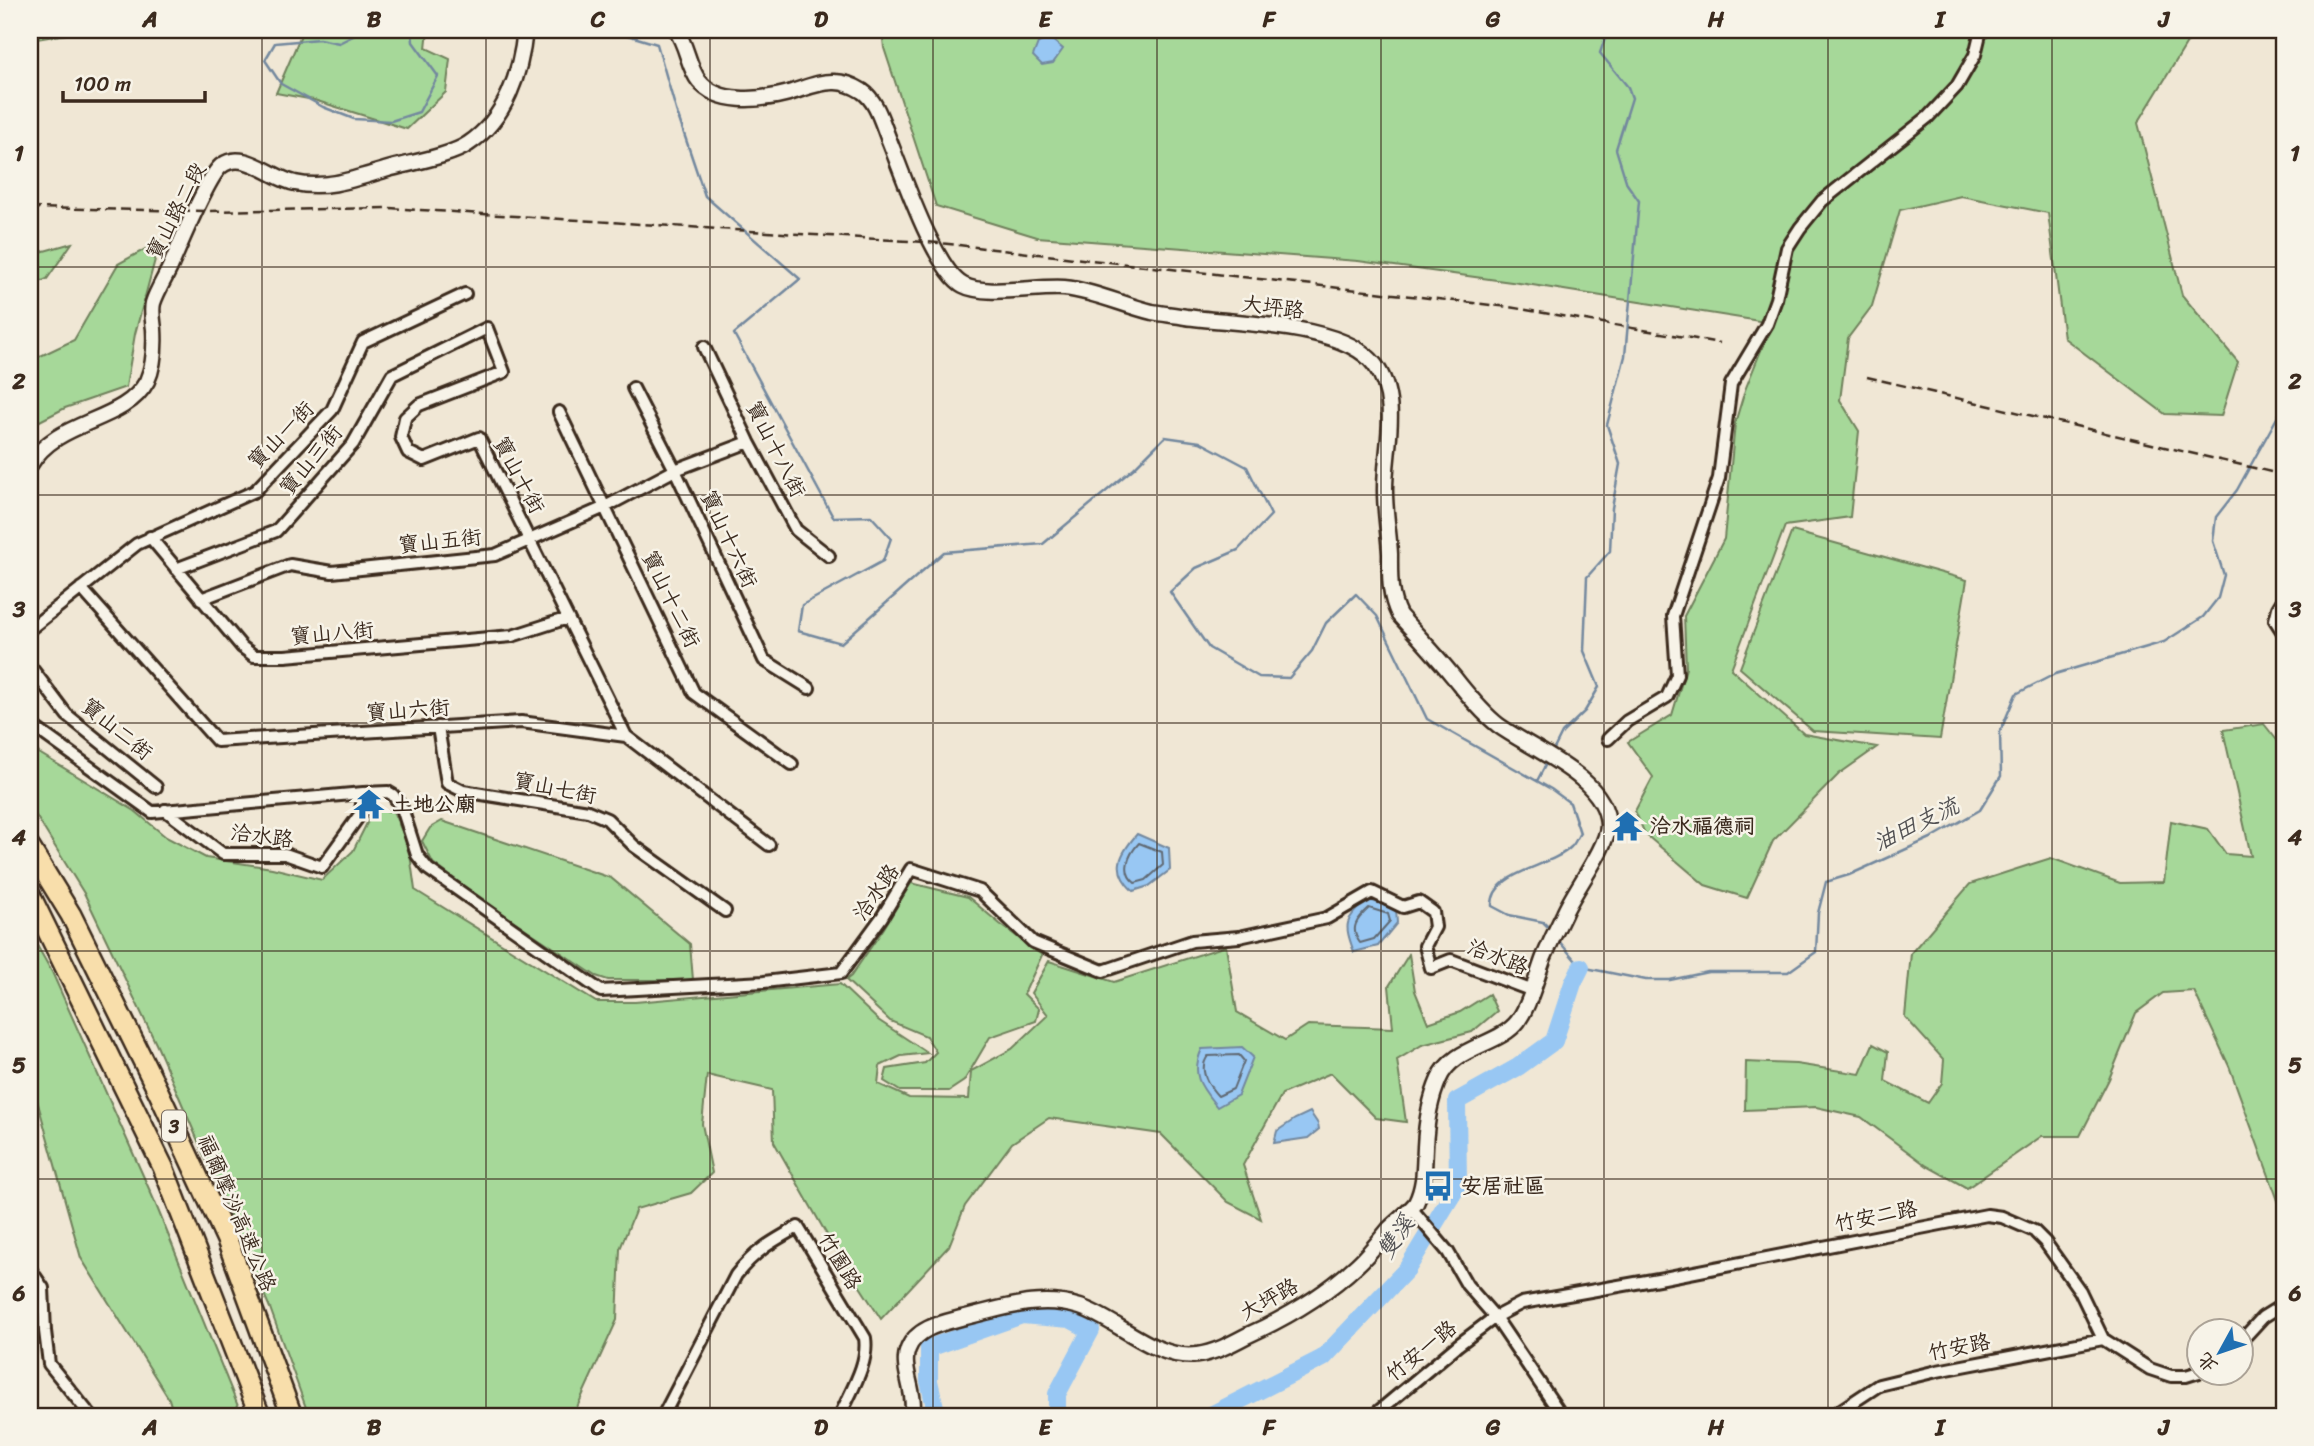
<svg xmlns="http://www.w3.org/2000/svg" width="2314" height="1446" viewBox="0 0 2314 1446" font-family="Sriracha,'LXGW WenKai TC',sans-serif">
<rect width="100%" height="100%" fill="#f0e7d5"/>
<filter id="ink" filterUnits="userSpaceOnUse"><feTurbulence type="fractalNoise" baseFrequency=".0143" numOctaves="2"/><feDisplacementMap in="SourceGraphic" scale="14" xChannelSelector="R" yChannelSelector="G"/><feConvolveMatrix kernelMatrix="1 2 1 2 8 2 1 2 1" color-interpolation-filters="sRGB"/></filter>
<g filter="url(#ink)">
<path fill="#a6d899" stroke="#70815c" stroke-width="2" d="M 30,30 L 91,30 L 30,40 Z
M 303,30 L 428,30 L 426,48 L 450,59 L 446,92 L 407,129 L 314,100 L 276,93 Z
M 882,30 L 2195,30 L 2138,123 L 2182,295 L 2238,362 L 2221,416 L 2165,414 L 2064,338 L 2048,213 L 1961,196 L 1900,210 L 1872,306 L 1848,338 L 1840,400 L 1859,431 L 1850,517 L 1785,526 L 1731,669 L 1804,734 L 1877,747 L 1839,774 L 1773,841 L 1747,898 L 1705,885 L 1645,834 L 1635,811 L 1653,777 L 1628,742 L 1672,715 L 1686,668 L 1684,616 L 1724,539 L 1735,423 L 1745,390 L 1772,323 L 1526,284 L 1358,261 L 1037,237 L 936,206 L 884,48 Z
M 160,241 L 135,334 L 126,387 L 65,408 L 30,426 L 30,361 L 74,340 L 118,264 Z
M 72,243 L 47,279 L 30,286 L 30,255 Z
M 1792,531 L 1967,580 L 1940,739 L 1813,731 L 1740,668 Z
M 2264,724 L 2284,749 L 2284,1217 L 2229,1066 L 2194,991 L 2163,993 L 2136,1013 L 2109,1079 L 2080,1136 L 2042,1136 L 1967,1188 L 1927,1166 L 1861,1117 L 1816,1107 L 1745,1110 L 1746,1062 L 1796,1064 L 1860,1074 L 1873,1044 L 1888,1052 L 1885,1081 L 1928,1103 L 1942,1083 L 1944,1060 L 1905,1017 L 1911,953 L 1970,884 L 2051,858 L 2120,883 L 2164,882 L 2171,821 L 2208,829 L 2226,854 L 2251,856 L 2223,730 Z
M 30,741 L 39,753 L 135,811 L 166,837 L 206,858 L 272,868 L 322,880 L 353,851 L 373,811 L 393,811 L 409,847 L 415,890 L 596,1002 L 635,1002 L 840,984 L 878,1020 L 928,1053 L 901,1056 L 880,1066 L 878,1084 L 909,1098 L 969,1099 L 971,1071 L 1012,1049 L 1048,1015 L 1031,993 L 1049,961 L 1114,982 L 1226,946 L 1237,1012 L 1285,1040 L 1308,1025 L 1393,1028 L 1389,986 L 1409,954 L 1415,991 L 1428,1023 L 1460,1012 L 1489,994 L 1497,1011 L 1472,1032 L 1422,1045 L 1397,1060 L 1406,1122 L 1376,1118 L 1331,1073 L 1282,1094 L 1243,1165 L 1261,1219 L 1228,1202 L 1161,1134 L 1049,1118 L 1012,1143 L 965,1206 L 949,1246 L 881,1319 L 831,1242 L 774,1142 L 772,1090 L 707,1075 L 702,1124 L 712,1173 L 691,1193 L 636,1209 L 620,1249 L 617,1320 L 573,1416 L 309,1416 L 270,1308 L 158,1048 L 85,895 L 30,806 Z
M 442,821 L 611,878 L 690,944 L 693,980 L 608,980 L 596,976 L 488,904 L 433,863 L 422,841 L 430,828 Z
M 911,883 L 968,897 L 1000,924 L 1042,955 L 1024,994 L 1039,1009 L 1036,1021 L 990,1037 L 964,1081 L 949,1091 L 900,1091 L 884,1081 L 887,1069 L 925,1063 L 936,1052 L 926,1036 L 890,1021 L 846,980 L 851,976 L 884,928 Z
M 30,933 L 52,972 L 154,1200 L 242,1416 L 174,1416 L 169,1399 L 81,1258 L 30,1075 Z"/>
<path fill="#98c7f3" stroke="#73889e" stroke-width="2" d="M 1050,38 L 1063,49 L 1053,63 L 1042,65 L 1033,56 L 1038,43 Z
M 1137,834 L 1169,848 L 1170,870 L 1149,886 L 1133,891 C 1111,870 1119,855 1137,834 Z
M 1367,899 L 1396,909 L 1397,923 L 1378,946 L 1354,952 C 1343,922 1345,921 1367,899 Z
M 1242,1047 L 1253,1057 L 1238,1095 L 1217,1107 C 1201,1087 1190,1075 1202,1049 Z
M 1310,1112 L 1318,1124 L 1319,1129 L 1308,1138 L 1274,1143 L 1277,1131 L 1295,1119 Z"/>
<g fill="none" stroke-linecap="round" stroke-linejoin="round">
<path stroke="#606973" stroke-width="2" d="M 1139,843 L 1162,852 L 1163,865 L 1146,880 L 1135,883 C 1121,872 1128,855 1139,843 Z
M 1369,908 L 1388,914 L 1390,921 L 1374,939 L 1360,943 C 1349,928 1357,919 1369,908 Z
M 1239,1055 L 1244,1061 L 1233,1089 L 1218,1096 C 1208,1085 1198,1069 1208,1056 Z"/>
<path stroke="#73889e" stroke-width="2.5" d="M 355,30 L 353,36 L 339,43 L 319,39 L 275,43 L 265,60 L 281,84 L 323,107 L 354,119 L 391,121 L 419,112 L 438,76 L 413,42 L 412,30
M 585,30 L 614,31 L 657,44 L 676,110 L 705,196 L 800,279 L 734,334 L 833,517 L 871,516 L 891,538 L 883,561 L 802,605 L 798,631 L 841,643 L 944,552 L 1043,544 L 1134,468 L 1165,437 L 1200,442 L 1247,467 L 1271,515 L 1238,550 L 1196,568 L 1170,592 L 1209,648 L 1259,677 L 1289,678 L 1312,651 L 1326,623 L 1356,594 L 1377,616 L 1427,719 L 1551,789 L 1570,803 L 1580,833 C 1577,837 1575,844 1571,847 C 1550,868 1491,871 1492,906 L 1509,915 L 1543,922 L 1550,929
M 1553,751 L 1562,733 L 1585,711 L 1599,687 L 1584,651 L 1587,577 L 1610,551 L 1612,508 L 1620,464 L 1607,425 L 1625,356 L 1639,201 L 1627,184 L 1616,149 L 1632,98 L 1628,87 L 1600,53 L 1608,30
M 1537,781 L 1548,760
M 1558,940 L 1581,967 L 1646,980 L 1670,980 L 1708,972 L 1788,972 L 1816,952 L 1818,913 L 1826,882 L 1849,875 L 1933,837 L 1980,810 L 2001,776 L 2000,732 L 2016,694 L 2055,674 L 2164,642 L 2203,617 L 2218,598 L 2224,575 L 2213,541 L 2216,517 L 2237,490 L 2284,405"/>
<path stroke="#98c7f3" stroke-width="18" d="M 937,1416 L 929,1381 L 929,1348 L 1022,1315 L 1070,1319 L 1091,1330 L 1057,1394 L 1057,1416
M 1209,1416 L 1323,1358 L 1407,1269 L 1458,1185 L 1457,1101 L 1518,1067 L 1554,1041 L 1573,983 L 1581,967"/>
<g stroke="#3b2a1e" stroke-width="16">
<path id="street" d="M 704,347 L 749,442 L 796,530 L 829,556
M 633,388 L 675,470 L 764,660 L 809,688
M 559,412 L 694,693 L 792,764
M 150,537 L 242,647 L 254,656 L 285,656 L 512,636 L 568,618
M 176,569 L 276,531 L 353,444 L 392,375 L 487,328 L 504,372 L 419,405 L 405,418 L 401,437 L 408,452 L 424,460 L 479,438 L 626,736
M 81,588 L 217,741 L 521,722 L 626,736 L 769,845
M 2284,598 L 2278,608 L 2275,620 L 2284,634
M 201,599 L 290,565 L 332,572 L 495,555 L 605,507 L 675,470 L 749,442
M 30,629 L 137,544 L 255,491 L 332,410 L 363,342 L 465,294
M 30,666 L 67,715 L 156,787
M 30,724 L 152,812 L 363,793 L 388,792 L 393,795 L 402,808 L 417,855 L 428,869 L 601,991 L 764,982 L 841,973 L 882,917 L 911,869 L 980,891 L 1033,942 L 1103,971 L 1192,941 L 1239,937 L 1327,918 L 1372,892 L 1403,907 L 1419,902 L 1433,912 L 1435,927 L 1425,946 L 1431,968 L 1451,960 L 1533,991
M 438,727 L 447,783 L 463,791 L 588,811 L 607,819 L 634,846 L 725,911
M 1608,739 L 1627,721 L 1667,697 L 1677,675 L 1673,616 L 1719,478 L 1731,384 L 1767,324 L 1776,299 L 1787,248 L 1800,228 L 1822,201 L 1928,117 L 1957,86 L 1975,55 L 1981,30
M 165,810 L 223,854 L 285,854 L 322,867 L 361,813 L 363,793
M 1411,1208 L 1448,1252 L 1467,1285 L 1495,1317 L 1562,1416
M 30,1269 L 43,1288 L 45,1331 L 49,1364 L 91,1416
M 2240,1342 L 2263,1317 L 2284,1304
M 663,1416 L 736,1275 C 755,1251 771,1242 798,1227 L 865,1338 C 869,1364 850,1392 840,1416
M 1373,1416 L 1458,1345 L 1495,1317 L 1522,1303 L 1664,1278 L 1987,1215 L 2002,1217 L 2034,1231 L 2045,1242 L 2080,1291 L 2103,1339 L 2150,1369 L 2171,1376 L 2186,1376 L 2199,1372
M 1832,1416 L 1879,1385 L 1937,1371 L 2103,1339"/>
</g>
<g stroke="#3b2a1e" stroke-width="19">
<path id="secondary" d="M 676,30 C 687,45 688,67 699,81 C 718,105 760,100 785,94 C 801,90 818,81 835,82 C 844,82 854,86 862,91 C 877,101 882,123 889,140 C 902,172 935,270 963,285 C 985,297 1037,286 1064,288 C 1094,291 1123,305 1152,312 C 1163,314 1175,315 1186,317 C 1236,324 1344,323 1375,365 C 1402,401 1384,451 1385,492 C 1385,513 1389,534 1390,554 C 1390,577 1389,595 1399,615 C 1417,635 1435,654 1452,675 C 1466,692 1480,711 1498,725 C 1530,749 1607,777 1608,825 C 1608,847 1574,890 1564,914 C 1557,928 1550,943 1544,957 C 1536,978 1531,1002 1518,1021 C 1499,1046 1453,1046 1439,1079 C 1430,1099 1426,1125 1425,1147 C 1424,1167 1425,1185 1416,1203 C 1408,1213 1398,1220 1389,1229 C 1379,1241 1369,1254 1357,1265 C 1325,1295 1286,1318 1246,1336 C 1231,1344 1214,1353 1197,1355 C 1156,1361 1117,1319 1080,1307 C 1039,1294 1001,1309 961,1318 C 942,1323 916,1328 908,1349 C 900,1368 917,1392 912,1416
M 30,465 C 57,418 124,424 147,381 C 154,366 155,346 154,329 C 153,321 151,311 153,303 C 157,290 166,277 171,265 C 180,245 207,178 221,166 C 244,148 272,179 295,183 C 327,190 357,178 388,169 C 409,163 451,156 468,144 C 506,119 521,72 525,30"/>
</g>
<g stroke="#3b2a1e" stroke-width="24">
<path id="highway" d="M 30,848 L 71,915 L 159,1093 L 227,1240 L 292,1416
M 30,895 L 163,1167 L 260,1416"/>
</g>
<use href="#street" stroke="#f7f3e8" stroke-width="10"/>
<use href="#secondary" stroke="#f7f3e8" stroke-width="14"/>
<use href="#highway" stroke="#f8deab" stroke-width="19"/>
<path stroke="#3b2a1e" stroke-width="2.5" stroke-dasharray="10 5" stroke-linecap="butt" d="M 30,208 L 209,211 L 389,208 L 940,243 L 1509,307 L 1720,343
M 1867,377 L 2284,475"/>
</g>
</g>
<path fill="none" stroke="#3b2a1e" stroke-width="2" stroke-opacity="0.55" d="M 262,30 L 262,1416M 486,30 L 486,1416M 710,30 L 710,1416M 933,30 L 933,1416M 1157,30 L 1157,1416M 1381,30 L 1381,1416M 1604,30 L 1604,1416M 1828,30 L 1828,1416M 2052,30 L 2052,1416M 30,267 L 2284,267M 30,495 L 2284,495M 30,723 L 2284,723M 30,951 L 2284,951M 30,1179 L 2284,1179"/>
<defs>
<g id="temple-bare" transform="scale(2.415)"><path d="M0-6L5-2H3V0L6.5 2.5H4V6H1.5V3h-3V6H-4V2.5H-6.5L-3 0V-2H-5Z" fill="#1f6fb2" stroke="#f7f3e8" stroke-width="2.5" paint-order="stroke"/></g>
<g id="bus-bare" transform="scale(2.415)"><path d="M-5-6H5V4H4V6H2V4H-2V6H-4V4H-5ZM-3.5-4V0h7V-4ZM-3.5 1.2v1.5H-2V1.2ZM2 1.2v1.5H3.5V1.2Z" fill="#1f6fb2" stroke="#f7f3e8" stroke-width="2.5" paint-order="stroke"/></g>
</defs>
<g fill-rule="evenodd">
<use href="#temple-bare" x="369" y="804"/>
<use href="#temple-bare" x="1627" y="826"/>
<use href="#bus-bare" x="1438" y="1186"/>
</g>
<g text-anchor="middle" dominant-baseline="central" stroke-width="5" stroke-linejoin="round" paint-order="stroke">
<rect fill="#f7f3e8" stroke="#73665b" stroke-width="2" x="162" y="1110.5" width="24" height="31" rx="5"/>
<g font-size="19" font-weight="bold" fill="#3b2a1e">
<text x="174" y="1126">3</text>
</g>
<g font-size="21" fill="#3b2a1e" stroke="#f7f3e8">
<text transform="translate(176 211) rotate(-63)">寶山路二段</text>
<text transform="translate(1273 307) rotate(7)">大坪路</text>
<text transform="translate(281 435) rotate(-46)">寶山一街</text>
<text transform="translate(776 449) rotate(63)">寶山十八街</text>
<text transform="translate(311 460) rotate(-50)">寶山三街</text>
<text transform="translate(519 475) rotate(62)">寶山十街</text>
<text transform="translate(729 539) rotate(65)">寶山十六街</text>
<text transform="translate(440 541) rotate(-6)">寶山五街</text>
<text transform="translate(671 599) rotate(64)">寶山十二街</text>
<text transform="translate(332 633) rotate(-5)">寶山八街</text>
<text transform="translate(408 710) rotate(-4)">寶山六街</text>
<text transform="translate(117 729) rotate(39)">寶山二街</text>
<text transform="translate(555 788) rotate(11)">寶山七街</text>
<text transform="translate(262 836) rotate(7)">洽水路</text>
<text transform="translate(876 892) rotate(-55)">洽水路</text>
<text transform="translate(1498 957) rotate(21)">洽水路</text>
<text transform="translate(237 1213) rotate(67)">福爾摩沙高速公路</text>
<text transform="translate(1876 1216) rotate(-11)">竹安二路</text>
<text transform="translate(840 1261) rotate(59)">竹園路</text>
<text transform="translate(1269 1299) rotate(-29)">大坪路</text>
<text transform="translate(1959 1347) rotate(-11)">竹安路</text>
<text transform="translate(1421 1351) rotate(-39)">竹安一路</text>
</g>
<g font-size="21" font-weight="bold" fill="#3b2a1e" stroke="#f7f3e8" text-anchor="start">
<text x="392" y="804">土地公廟</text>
<text x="1650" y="826">洽水福德祠</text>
<text x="1461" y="1186">安居社區</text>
</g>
<g font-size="23" font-style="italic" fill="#525153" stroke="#f7f3e8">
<text transform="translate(1916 824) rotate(-26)">油田支流</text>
<text transform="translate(1396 1237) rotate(-56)">雙溪</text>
</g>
</g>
<rect width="2314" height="1446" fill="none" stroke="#f7f3e8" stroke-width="77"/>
<g transform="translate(2220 1352) rotate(230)"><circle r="33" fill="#f7f3e8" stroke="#aca397" stroke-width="2"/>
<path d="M0-5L12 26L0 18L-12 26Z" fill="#1f6fb2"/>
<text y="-10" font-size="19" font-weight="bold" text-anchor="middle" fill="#3b2a1e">北</text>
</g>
<path d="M63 91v10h142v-10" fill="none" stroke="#3b2a1e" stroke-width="3.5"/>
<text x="74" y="91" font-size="21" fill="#3b2a1e" stroke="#f7f3e8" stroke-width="5" paint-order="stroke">100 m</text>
<rect x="38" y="38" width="2238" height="1370" fill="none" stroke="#3b2a1e" stroke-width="2.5"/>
<g font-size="23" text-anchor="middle" font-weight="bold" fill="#3b2a1e">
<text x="150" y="27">A</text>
<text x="374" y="27">B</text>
<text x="598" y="27">C</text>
<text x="821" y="27">D</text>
<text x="1045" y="27">E</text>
<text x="1269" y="27">F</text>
<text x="1493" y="27">G</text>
<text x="1716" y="27">H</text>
<text x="1940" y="27">I</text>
<text x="2164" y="27">J</text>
<text x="19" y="161">1</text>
<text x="2295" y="161">1</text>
<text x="19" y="389">2</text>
<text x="2295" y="389">2</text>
<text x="19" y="617">3</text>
<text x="2295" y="617">3</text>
<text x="19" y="845">4</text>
<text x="2295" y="845">4</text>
<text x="19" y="1073">5</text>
<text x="2295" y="1073">5</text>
<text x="19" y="1301">6</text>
<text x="2295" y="1301">6</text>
<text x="150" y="1435">A</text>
<text x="374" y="1435">B</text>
<text x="598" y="1435">C</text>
<text x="821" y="1435">D</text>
<text x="1045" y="1435">E</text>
<text x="1269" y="1435">F</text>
<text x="1493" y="1435">G</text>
<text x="1716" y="1435">H</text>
<text x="1940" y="1435">I</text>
<text x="2164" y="1435">J</text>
</g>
</svg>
